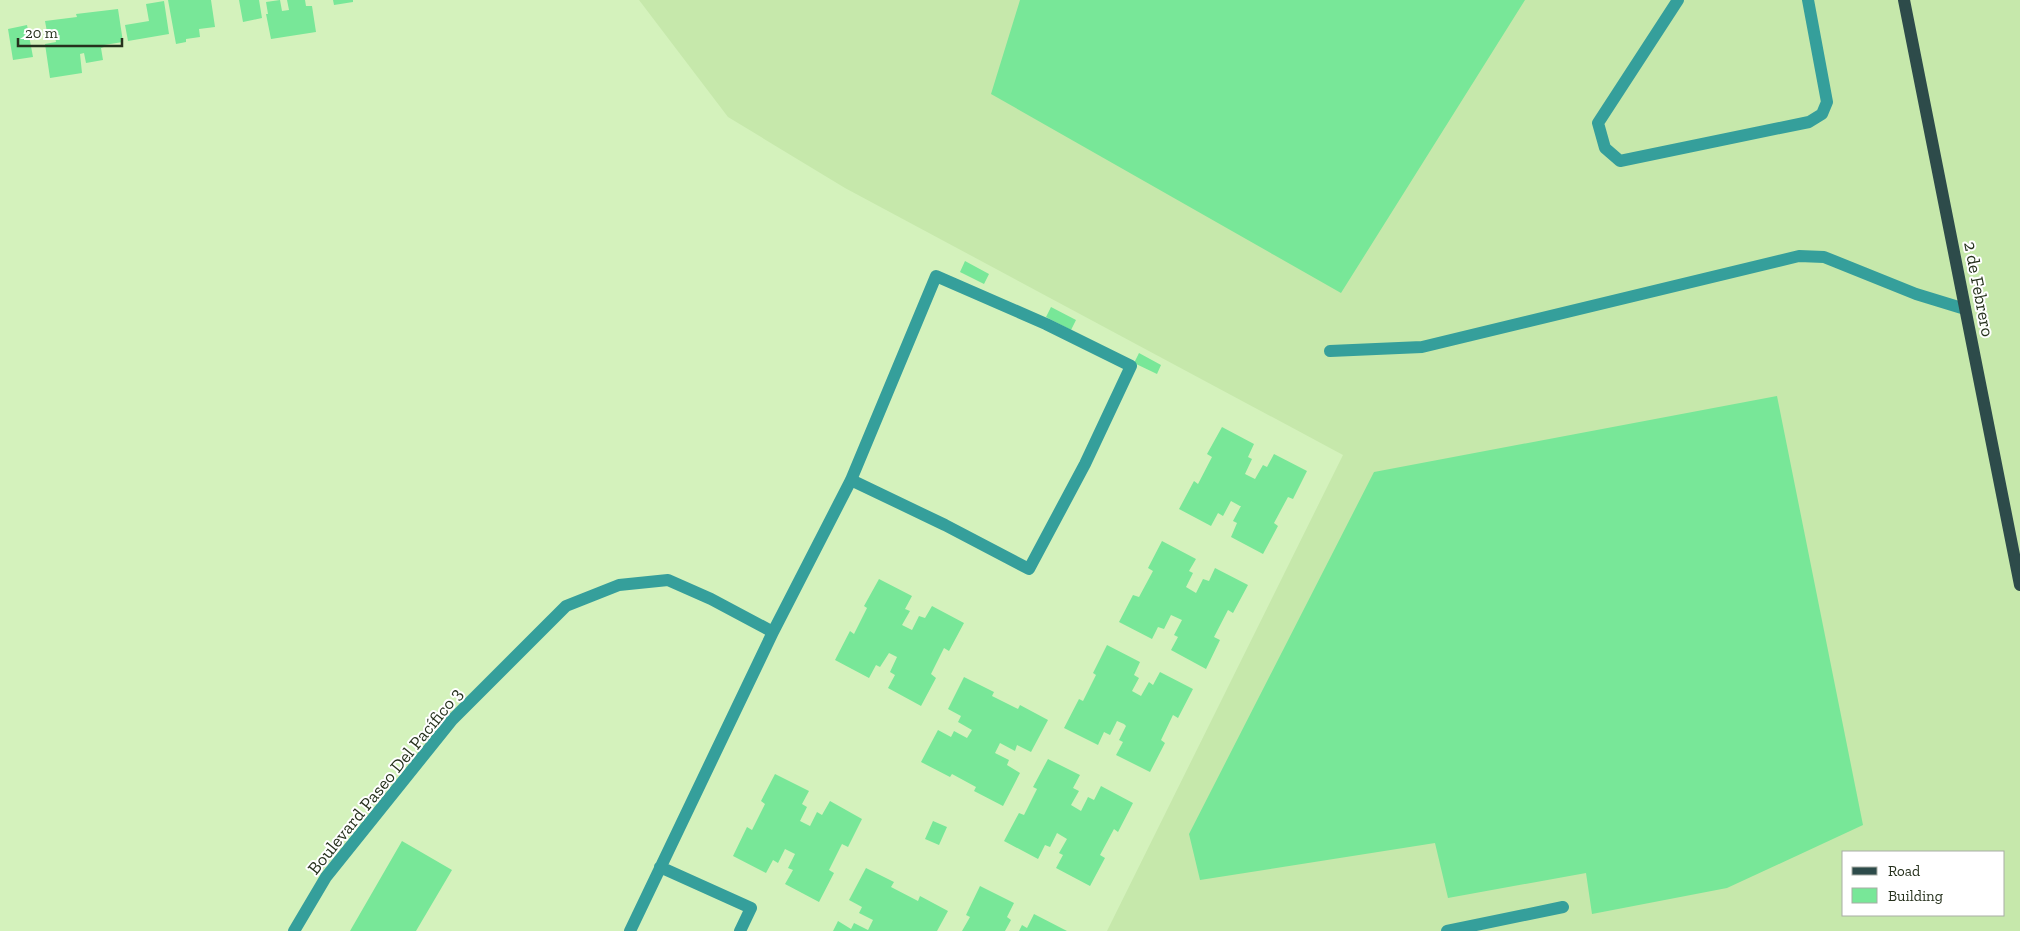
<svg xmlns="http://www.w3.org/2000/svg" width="2020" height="931" viewBox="0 0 2020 931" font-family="'Zilla Slab',serif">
<rect width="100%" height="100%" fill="#d4f2bc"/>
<path fill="#c6e8ab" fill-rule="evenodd" d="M 639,0 L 2020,0 L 2020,931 L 1107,931 L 1343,455 L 845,188 L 728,117 ZM 1844,852 L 2004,852 L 2004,915 L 1844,915 Z"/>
<path fill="#78e798" d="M 168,0 L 211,0 L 215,27 L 199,29 L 200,37 L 186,39 L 186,42 L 176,44 Z
M 239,0 L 259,0 L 262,18 L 243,22 Z
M 280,0 L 282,11 L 289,10 L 287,0 L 305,0 L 306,6 L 312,6 L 316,32 L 271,39 L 266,14 L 268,14 L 266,2 Z
M 333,0 L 353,0 L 353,2 L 334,5 Z
M 1020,0 L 1525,0 L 1341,293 L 991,94 Z
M 164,1 L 169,34 L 128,41 L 125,25 L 149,21 L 146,4 Z
M 118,9 L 123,42 L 104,45 L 104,47 L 101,48 L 103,60 L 86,63 L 84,53 L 80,54 L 82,73 L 50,78 L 45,44 L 56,42 L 54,31 L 47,32 L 45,21 L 77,17 L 76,14 Z
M 27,25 L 33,57 L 13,60 L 8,29 Z
M 965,261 L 989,274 L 984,284 L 960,272 Z
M 1051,307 L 1076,320 L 1071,330 L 1046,317 Z
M 1139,353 L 1161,365 L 1157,374 L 1134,363 Z
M 1777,396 L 1863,825 L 1727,888 L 1592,914 L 1586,873 L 1448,898 L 1435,843 L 1200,880 L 1189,834 L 1374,472 Z
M 1222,427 L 1254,444 L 1248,457 L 1252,459 L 1245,474 L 1255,479 L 1263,465 L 1267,467 L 1274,454 L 1307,471 L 1293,499 L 1288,497 L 1274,523 L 1278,526 L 1263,554 L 1231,537 L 1237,523 L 1233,521 L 1241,506 L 1240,506 L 1231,501 L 1223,516 L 1218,513 L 1211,526 L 1179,509 L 1194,481 L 1198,484 L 1212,457 L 1207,454 Z
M 1162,541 L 1196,559 L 1189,571 L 1193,573 L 1186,587 L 1196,593 L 1203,579 L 1209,581 L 1215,568 L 1248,585 L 1233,613 L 1228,610 L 1214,637 L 1220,640 L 1206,669 L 1171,650 L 1178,637 L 1174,635 L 1182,620 L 1171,615 L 1164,629 L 1158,627 L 1152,639 L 1119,622 L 1133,595 L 1139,597 L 1153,571 L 1148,568 Z
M 879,579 L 912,596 L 905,609 L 910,611 L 902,625 L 912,630 L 919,616 L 925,618 L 932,606 L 964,623 L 949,651 L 944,648 L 931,674 L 936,678 L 921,706 L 888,688 L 895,675 L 890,672 L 897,657 L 889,653 L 880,667 L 876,665 L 869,678 L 835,660 L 850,631 L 854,634 L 867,608 L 864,606 Z
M 1107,645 L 1140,662 L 1134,675 L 1139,678 L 1132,691 L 1141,696 L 1149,682 L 1153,685 L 1160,672 L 1193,689 L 1178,718 L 1173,715 L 1161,740 L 1165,743 L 1150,772 L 1116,755 L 1123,742 L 1119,740 L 1126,726 L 1124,724 L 1117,721 L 1110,735 L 1104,732 L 1098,745 L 1064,728 L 1079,699 L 1083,701 L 1096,675 L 1093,673 Z
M 964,677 L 994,692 L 992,696 L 1018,709 L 1020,705 L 1048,720 L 1031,752 L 1017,745 L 1015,751 L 1000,743 L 995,753 L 1009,760 L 1007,765 L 1020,773 L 1003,806 L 974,791 L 976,787 L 952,774 L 950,777 L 921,762 L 938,730 L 951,737 L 954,731 L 967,738 L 972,730 L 958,722 L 961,716 L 948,709 Z
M 1048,759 L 1080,775 L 1073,788 L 1079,791 L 1071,805 L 1081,811 L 1088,797 L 1094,800 L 1101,786 L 1133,803 L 1118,832 L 1114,829 L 1100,855 L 1105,858 L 1090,886 L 1056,868 L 1063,855 L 1059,853 L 1067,839 L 1057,833 L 1050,847 L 1045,845 L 1038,859 L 1004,841 L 1019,813 L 1024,815 L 1037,789 L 1033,787 Z
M 775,774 L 809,791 L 802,804 L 807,807 L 800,821 L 810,826 L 817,812 L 822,815 L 830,801 L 862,819 L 848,847 L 842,844 L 829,870 L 834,873 L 819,902 L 785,884 L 793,870 L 788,868 L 795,854 L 785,849 L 778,863 L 773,860 L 766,873 L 733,856 L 747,827 L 752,830 L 765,804 L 761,801 Z
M 933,821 L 947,827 L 939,845 L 925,839 Z
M 402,841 L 452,870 L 416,931 L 350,931 Z
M 866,868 L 894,882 L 891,887 L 918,901 L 920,896 L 948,911 L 937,931 L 833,931 L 838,921 L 851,929 L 854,923 L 868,930 L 873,920 L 859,913 L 862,907 L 849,900 Z
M 980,886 L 1014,903 L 1007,917 L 1011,920 L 1005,931 L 962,931 L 970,917 L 966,915 Z
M 1034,914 L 1067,931 L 1019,931 L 1022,925 L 1027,928 Z"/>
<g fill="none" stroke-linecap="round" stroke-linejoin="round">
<path stroke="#359f9b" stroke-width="12" d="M 1678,0 L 1598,123 L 1605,148 L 1620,161 L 1809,122 L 1822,114 L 1827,102 L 1808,0
M 1330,351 L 1422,347 L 1799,256 L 1824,257 L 1916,294 L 1965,309
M 660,867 L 751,908 L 740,931
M 294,931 L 326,877 L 452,720 L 566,606 L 619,585 L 668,580 L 711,599 L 773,632
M 630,931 L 773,632 L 851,480 L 936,276 L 1046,324 L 1131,366 L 1085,464 L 1029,569 L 945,525 L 851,480
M 1447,931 L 1563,907"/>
<path stroke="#2d4b4a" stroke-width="12" d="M 1904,0 L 2020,585"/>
</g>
<g text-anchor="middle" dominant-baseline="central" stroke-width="4" stroke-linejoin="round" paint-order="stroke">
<g font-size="18" fill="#26311d" stroke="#fff">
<text transform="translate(1979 289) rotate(79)">2 de Febrero</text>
<text transform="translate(385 781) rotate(-51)">Boulevard Paseo Del Pacífico 3</text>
</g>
</g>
<rect x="1842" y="851" width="162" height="65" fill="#ffffff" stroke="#a8ada5"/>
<rect x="1852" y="867" width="25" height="8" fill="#2d4b4a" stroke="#a8ada5"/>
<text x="1888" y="876" font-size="15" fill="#26311d">Road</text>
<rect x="1852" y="888" width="25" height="15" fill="#78e798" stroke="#a8ada5"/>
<text x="1888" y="901" font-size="15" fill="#26311d">Building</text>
<path d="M18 38v8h104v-8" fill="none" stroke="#26311d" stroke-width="2.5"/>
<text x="25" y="38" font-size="15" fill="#26311d" stroke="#ffffff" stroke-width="4" paint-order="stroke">20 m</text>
</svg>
